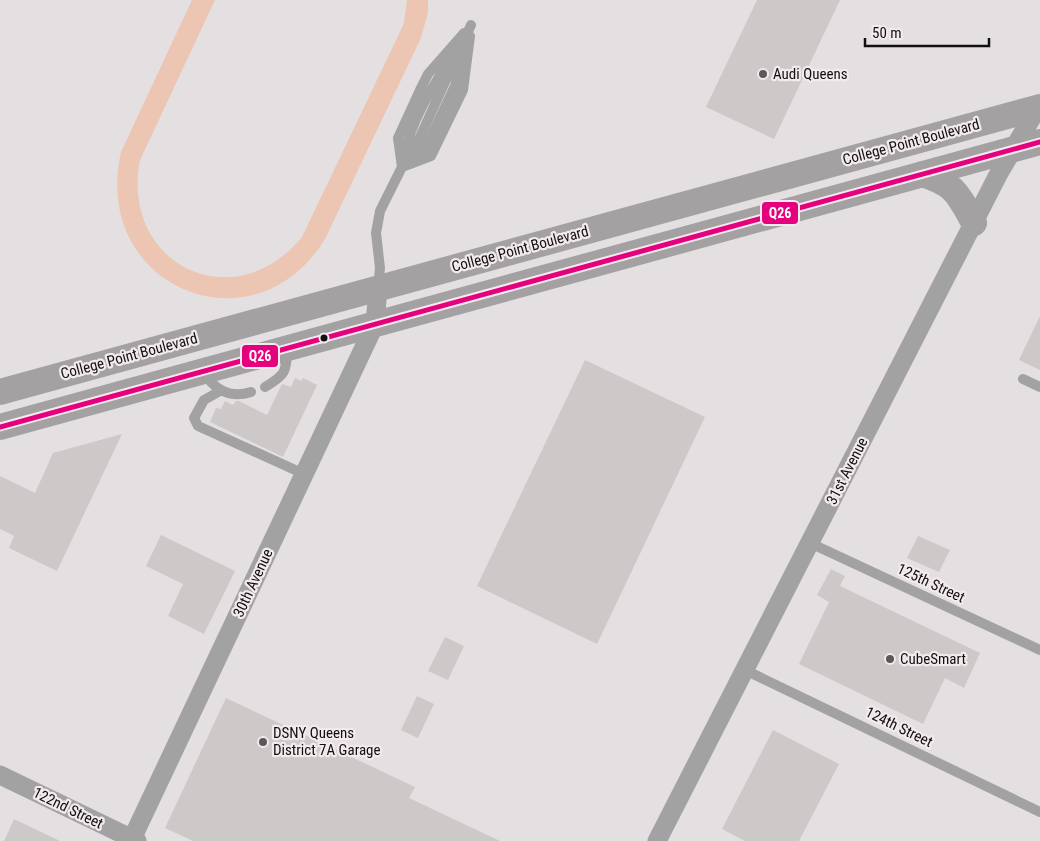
<svg xmlns="http://www.w3.org/2000/svg" width="1040" height="841" viewBox="0 0 1040 841" font-family="'Roboto Condensed',sans-serif">
<rect width="100%" height="100%" fill="#e4dfe1"/>
<path fill="#ecc6b3" d="M 192,0 L 215,0 L 140,160 C 120,265 234,320 302,237 L 398,36 L 404,23 L 407,0 L 428,0 L 428,12 L 421,38 L 325,239 C 254,355 90,287 121,152 Z"/>
<path fill="#cdc9c9" d="M 757,0 L 840,0 L 774,139 L 706,107 Z
M 1040,316 L 1040,370 L 1019,360 Z
M 585,360 L 705,417 L 597,644 L 477,586 Z
M 295,378 L 301,381 L 303,378 L 317,385 L 283,457 L 210,422 L 216,408 L 221,409 L 225,401 L 233,405 L 236,401 L 239,401 L 267,415 L 282,384 L 291,387 Z
M 122,434 L 57,571 L 9,548 L 14,536 L 0,529 L 0,476 L 35,493 L 53,453 Z
M 161,535 L 235,571 L 204,634 L 168,616 L 183,584 L 146,566 Z
M 918,536 L 950,550 L 939,572 L 907,558 Z
M 831,569 L 845,576 L 840,586 L 980,653 L 964,688 L 945,678 L 923,724 L 799,664 L 829,602 L 817,595 Z
M 445,637 L 464,646 L 448,680 L 428,671 Z
M 417,696 L 434,704 L 418,738 L 401,730 Z
M 226,698 L 415,787 L 409,798 L 500,841 L 193,841 L 165,828 Z
M 773,730 L 839,764 L 799,841 L 745,841 L 722,829 Z
M 14,819 L 60,841 L 4,841 Z"/>
<g fill="none" stroke-linecap="round" stroke-linejoin="round">
<path stroke="#a3a2a3" stroke-width="10" d="M 404,157 C 410,122 433,86 452,56
M 413,159 L 424,152 L 455,86 L 461,62
M 402,167 L 431,156 L 463,90 L 470,36
M 402,167 L 398,138 L 420,90 L 428,74 L 464,33
M 378,287 L 380,268 L 376,233 L 380,211 L 402,167 L 415,148 L 471,25
M 203,372 C 215,390 230,399 251,392
M 1023,379 L 1040,387
M 265,387 C 286,375 286,372 287,349
M 220,391 L 204,400 L 194,418 L 198,426 L 304,474
M 810,543 L 1040,650
M 745,670 L 1040,812"/>
<path stroke="#a3a2a3" stroke-width="19" d="M 0,775 L 137,841
M 131,841 L 375,324 L 378,288
M 657,841 L 999,173 L 1040,104"/>
<path stroke="#a3a1a2" stroke-width="26" d="M 922,174 C 955,184 958,194 974,223
M 0,392 L 1040,107
M 0,427 L 1040,142"/>
<g stroke="#f3eaed" stroke-width="9">
<path id="bus-1" d="M 0,427 L 1040,142"/>
</g>
<use href="#bus-1" stroke="#e5007d" stroke-width="5"/>
</g>
<g fill="#5c5859" stroke="#f3eaed" stroke-width="2">
<circle cx="763" cy="74" r="5"/>
<circle cx="890" cy="659" r="5"/>
<circle cx="263" cy="742" r="5"/>
</g>
<circle fill="#120f10" stroke="#f3eaed" stroke-width="2" cx="324" cy="338" r="4.5"/>
<g text-anchor="middle" dominant-baseline="central" stroke-width="4.5" stroke-linejoin="round" paint-order="stroke">
<g font-size="15" fill="#120f10" stroke="#f3eaed" text-anchor="start">
<text x="773" y="74">Audi Queens</text>
<text x="900" y="659">CubeSmart</text>
<text x="273" y="733">DSNY Queens<tspan x="273" dy="17">District 7A Garage</tspan></text>
</g>
<g font-size="15" fill="#120f10" stroke="#f3eaed">
<text transform="translate(911 142) rotate(-15)">College Point Boulevard</text>
<text transform="translate(520 249) rotate(-15)">College Point Boulevard</text>
<text transform="translate(129 356) rotate(-15)">College Point Boulevard</text>
<text transform="translate(847 471) rotate(-63)">31st Avenue</text>
<text transform="translate(253 583) rotate(-65)">30th Avenue</text>
<text transform="translate(931 583) rotate(25)">125th Street</text>
<text transform="translate(899 727) rotate(26)">124th Street</text>
<text transform="translate(68 808) rotate(26)">122nd Street</text>
</g>
</g>
<g stroke="#f3eaed" stroke-width="2">
<rect x="761" y="201" width="38" height="24" rx="5" fill="#e5007d"/>
<rect x="241" y="344" width="38" height="24" rx="5" fill="#e5007d"/>
</g>
<g font-size="14" text-anchor="middle" font-weight="bold" fill="#fff">
<text x="780" y="218">Q26</text>
<text x="260" y="361">Q26</text>
</g>
<path d="M865 38v8h124v-8" fill="none" stroke="#120f10" stroke-width="2.5"/>
<text x="872" y="38" font-size="15" fill="#120f10" stroke="#f3eaed" stroke-width="4" paint-order="stroke">50 m</text>
</svg>
